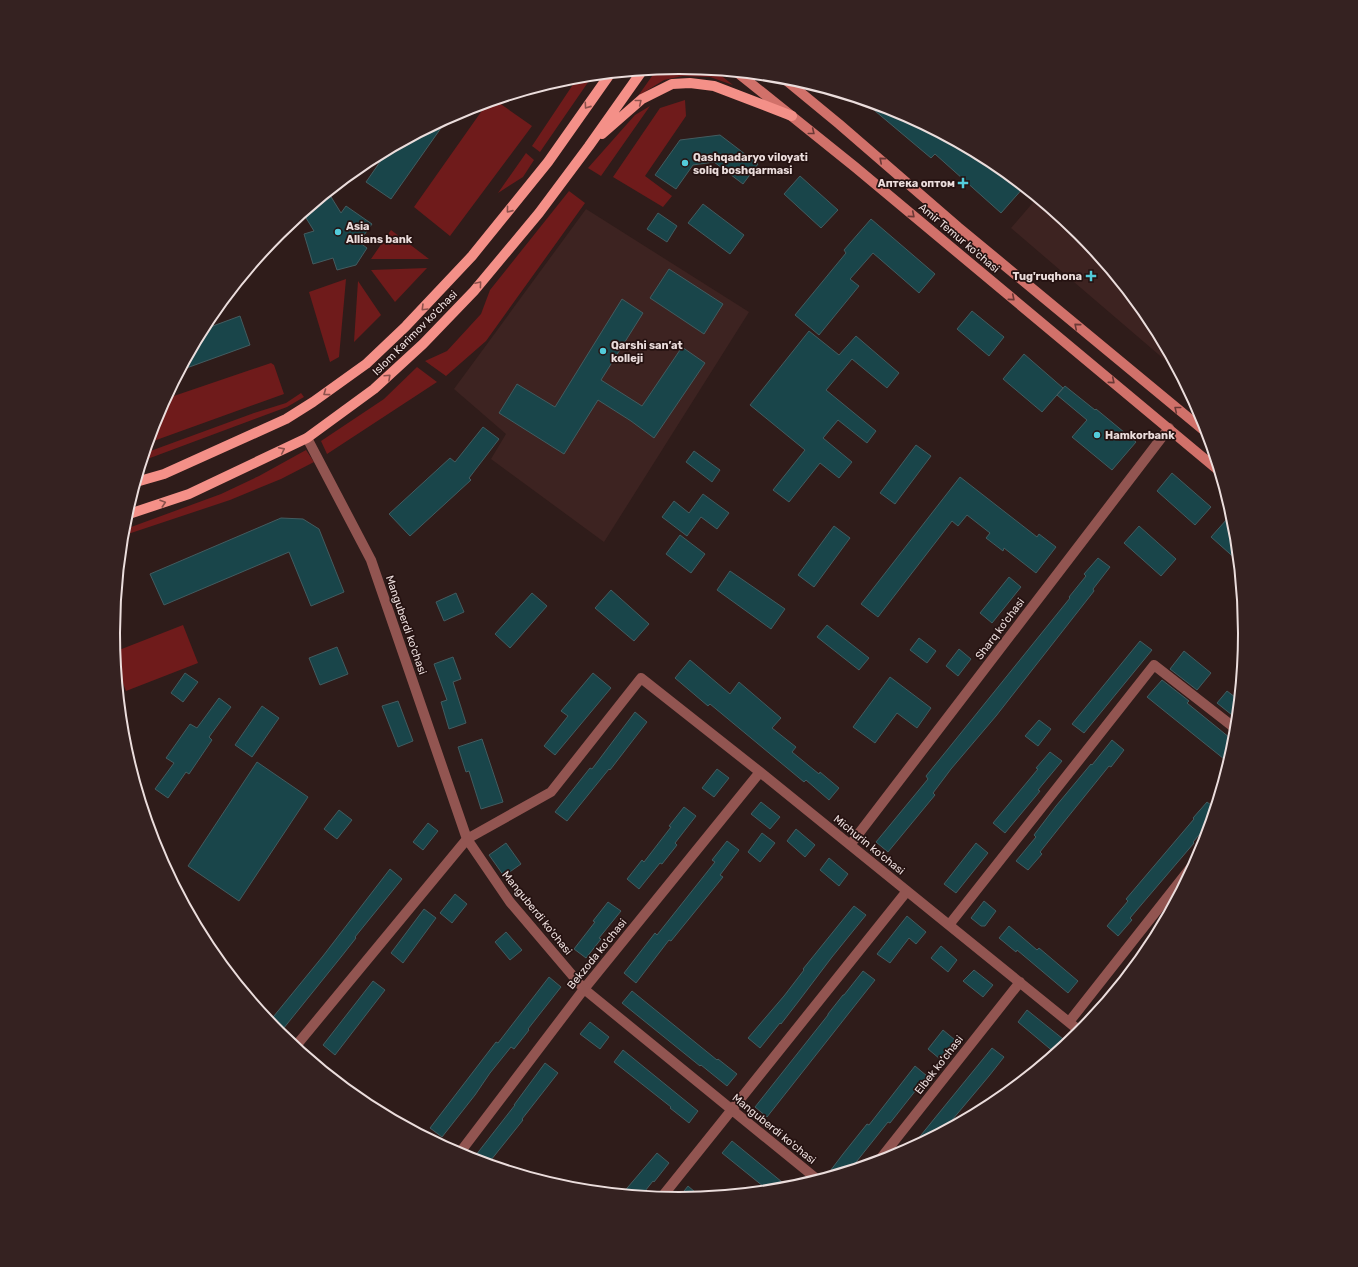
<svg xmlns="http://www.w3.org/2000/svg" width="1358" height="1267" viewBox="0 0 1358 1267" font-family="Rubik,sans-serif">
<rect width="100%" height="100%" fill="#2f1c1a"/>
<path fill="#3d2321" d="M 1037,198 L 1080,233 L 1150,319 L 1179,372 L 1011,228 Z
M 586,209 L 749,312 L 604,542 L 491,459 L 506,434 L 454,389 Z"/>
<path fill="#6f1b1b" d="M 679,67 L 714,70 L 733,85 L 710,77 L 683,76 L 664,80 L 638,96 L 657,69 Z
M 593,75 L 540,152 L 532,146 L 578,77 Z
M 495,100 L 532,126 L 450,236 L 414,207 L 488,102 Z
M 685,100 L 686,116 L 645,176 L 672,196 L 663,207 L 613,177 L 660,108 Z
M 650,106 L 601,176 L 588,168 L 635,115 Z
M 526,153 L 534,160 L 523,177 L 498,193 Z
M 569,191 L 585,203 L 486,341 L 446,376 L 425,361 L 447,351 L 481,314 L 490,290 Z
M 391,230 L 429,259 L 371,259 Z
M 427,268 L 395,302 L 371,270 Z
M 346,279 L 339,357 L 330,362 L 309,292 Z
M 358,281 L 381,315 L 354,342 Z
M 271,363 L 274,365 L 284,394 L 148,443 L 156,416 L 165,399 Z
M 417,367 L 437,382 L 327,454 L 321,441 L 384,399 Z
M 301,393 L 304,397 L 287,407 L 142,461 L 145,453 L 254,413 L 286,403 Z
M 306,450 L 314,462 L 281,479 L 230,500 L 122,536 L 123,530 L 221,494 L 259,476 Z
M 183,625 L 198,663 L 126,691 L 115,663 L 114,652 Z"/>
<path fill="#19454a" stroke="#435c60" d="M 862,100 L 896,110 L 994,163 L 1024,187 L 1001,213 L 935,154 L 931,158 Z
M 448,118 L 391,199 L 366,182 L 389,149 Z
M 720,135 L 758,164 L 743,184 L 714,162 L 693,165 L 676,189 L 655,175 L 680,140 Z
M 800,176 L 838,210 L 821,228 L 784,194 Z
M 328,192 L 341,213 L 346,206 L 372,224 L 359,242 L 367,248 L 356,265 L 337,270 L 333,258 L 313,264 L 304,234 L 314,231 L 303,213 Z
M 703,204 L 744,235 L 730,254 L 688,223 Z
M 658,213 L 677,226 L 667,242 L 647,229 Z
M 871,219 L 935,274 L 919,293 L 873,253 L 850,279 L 859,286 L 819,335 L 795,315 L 846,253 L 844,250 Z
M 669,269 L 723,304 L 704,334 L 650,298 Z
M 622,299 L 643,313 L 601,380 L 642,406 L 682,347 L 705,363 L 654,438 L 631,421 L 598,400 L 564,454 L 499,413 L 517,384 L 555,407 Z
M 972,311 L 1004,337 L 989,356 L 957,329 Z
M 240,316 L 250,345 L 181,370 L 202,330 Z
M 809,331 L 839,355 L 856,336 L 899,373 L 887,388 L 852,359 L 826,390 L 876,431 L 867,443 L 838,420 L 823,438 L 852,462 L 839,478 L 820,463 L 789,502 L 773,490 L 805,450 L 750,405 Z
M 1024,354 L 1063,388 L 1042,412 L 1003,379 Z
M 1065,386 L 1095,410 L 1096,409 L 1136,442 L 1112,470 L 1072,437 L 1087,420 L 1057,395 Z
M 483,427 L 499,439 L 469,478 L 471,480 L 410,536 L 389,514 L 450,458 L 455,462 Z
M 916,445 L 931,456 L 895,504 L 880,493 Z
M 694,451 L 720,470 L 712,482 L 686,462 Z
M 1172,473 L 1211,507 L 1195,525 L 1157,491 Z
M 960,477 L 1037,537 L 1039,534 L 1056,547 L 1036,573 L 1004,548 L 1003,551 L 986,538 L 990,533 L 967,515 L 958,526 L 952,521 L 878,617 L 861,604 Z
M 703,494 L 729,513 L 717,529 L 701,517 L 687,536 L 662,517 L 674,501 L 689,513 Z
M 281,518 L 303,519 L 319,529 L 344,592 L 311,606 L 289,552 L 164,605 L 150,574 Z
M 1227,519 L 1235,526 L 1238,561 L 1211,537 Z
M 834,526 L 850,538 L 814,587 L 798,575 Z
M 1139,526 L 1176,559 L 1161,576 L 1124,543 Z
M 680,535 L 705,554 L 691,573 L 666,554 Z
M 1098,558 L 1110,567 L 1093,589 L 1094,591 L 996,716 L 951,769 L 933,793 L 935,795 L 888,852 L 876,842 L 928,779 L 926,776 L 948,749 L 1070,598 L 1069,597 L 1086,576 L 1084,574 Z
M 730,571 L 785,609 L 771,629 L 717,590 Z
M 1009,577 L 1021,587 L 992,623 L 980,613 Z
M 611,590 L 649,624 L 634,641 L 595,608 Z
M 456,593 L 464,612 L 444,621 L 436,602 Z
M 532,593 L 547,606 L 510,648 L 495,634 Z
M 827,625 L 869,658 L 859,670 L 817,637 Z
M 919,638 L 936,651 L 927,663 L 910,650 Z
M 1140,641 L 1152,650 L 1084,733 L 1072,724 Z
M 337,647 L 348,674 L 320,685 L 309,658 Z
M 959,649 L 971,659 L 958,676 L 946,666 Z
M 1184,651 L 1211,673 L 1197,690 L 1170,669 Z
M 453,657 L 461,679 L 453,682 L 466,723 L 449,729 L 441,702 L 447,700 L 434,664 Z
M 690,660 L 730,694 L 739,682 L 781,718 L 772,728 L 796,747 L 792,752 L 819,774 L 820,772 L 839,788 L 829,800 L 806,780 L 804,782 L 710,704 L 708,706 L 675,678 Z
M 185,673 L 198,682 L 183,702 L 171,693 Z
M 593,673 L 611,688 L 555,755 L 544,746 L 568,716 L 561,711 Z
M 890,677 L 931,708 L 917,728 L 897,713 L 875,743 L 853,727 Z
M 1162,680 L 1189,701 L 1187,703 L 1235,742 L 1229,763 L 1147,697 Z
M 1227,691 L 1239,700 L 1237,719 L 1217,703 Z
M 219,698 L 231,707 L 209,737 L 212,740 L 189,774 L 186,772 L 168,798 L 155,789 L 174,763 L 166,758 L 190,724 L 197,728 Z
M 398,701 L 413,741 L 398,747 L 382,706 Z
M 262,706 L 279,718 L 252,757 L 235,745 Z
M 635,712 L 647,722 L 610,770 L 609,769 L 567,821 L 555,812 L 590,768 L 592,769 Z
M 1039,720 L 1051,729 L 1038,746 L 1025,736 Z
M 482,739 L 503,802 L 481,809 L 469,771 L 466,772 L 458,747 Z
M 1112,740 L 1124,750 L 1111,767 L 1109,766 L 1059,828 L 1040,852 L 1042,854 L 1028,870 L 1016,861 L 1036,837 L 1034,835 L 1056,806 L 1091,764 L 1092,765 Z
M 1050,752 L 1062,761 L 1038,790 L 1040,791 L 1005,833 L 993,823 L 1038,769 L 1036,768 Z
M 257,762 L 308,797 L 239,901 L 188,866 Z
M 717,769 L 729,778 L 714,797 L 702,788 Z
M 761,802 L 780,817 L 770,829 L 751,814 Z
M 1207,802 L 1215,808 L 1211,821 L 1193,842 L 1194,843 L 1130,918 L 1132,920 L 1118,936 L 1107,926 L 1128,901 L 1126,899 L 1194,819 L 1193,818 Z
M 684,807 L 696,816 L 675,843 L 677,845 L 662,864 L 660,863 L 639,889 L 627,879 L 642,860 L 644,862 L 671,827 L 669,826 Z
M 339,810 L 352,820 L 337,839 L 324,829 Z
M 428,823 L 438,831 L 423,850 L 413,842 Z
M 796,829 L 815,845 L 805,857 L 787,841 Z
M 762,833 L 775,843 L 760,862 L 748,852 Z
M 727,841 L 739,850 L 720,875 L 723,877 L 671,941 L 669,940 L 636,983 L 624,973 L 655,933 L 657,935 L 715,862 L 712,860 Z
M 506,843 L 521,864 L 504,876 L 489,855 Z
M 976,843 L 988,853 L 956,893 L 944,884 Z
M 829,858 L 848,874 L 839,886 L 820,870 Z
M 390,869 L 402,879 L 355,937 L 356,938 L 341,957 L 279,1034 L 269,1022 L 323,956 Z
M 455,894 L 467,904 L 452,923 L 440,913 Z
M 984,901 L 996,911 L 985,926 L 981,926 L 971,918 Z
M 608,902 L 621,911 L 599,938 L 601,939 L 586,958 L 574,949 L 595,922 L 593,921 Z
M 854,906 L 866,915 L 832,957 L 798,1002 L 781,1024 L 780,1023 L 760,1048 L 748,1038 L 784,996 L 804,970 L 803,969 Z
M 424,909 L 436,918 L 403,963 L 391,953 Z
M 907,916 L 926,932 L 916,944 L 909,938 L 890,963 L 877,954 Z
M 1009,926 L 1037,950 L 1039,948 L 1078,981 L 1068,993 L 1017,950 L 1016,952 L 999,938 Z
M 506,932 L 522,950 L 510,960 L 495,942 Z
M 941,946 L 957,960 L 948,972 L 931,958 Z
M 974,970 L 993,985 L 983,997 L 963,981 Z
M 863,971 L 875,980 L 767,1117 L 755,1107 L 828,1015 L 828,1014 L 843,995 L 844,995 Z
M 549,977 L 561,987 L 528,1029 L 529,1030 L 514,1049 L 511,1047 L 490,1073 L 475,1095 L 442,1137 L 430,1128 L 496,1042 L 498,1043 Z
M 373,981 L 385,990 L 335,1055 L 323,1045 Z
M 632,991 L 717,1060 L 718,1059 L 737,1074 L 727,1086 L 701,1065 L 700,1066 L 622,1003 Z
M 1027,1010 L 1063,1039 L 1068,1043 L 1056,1053 L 1049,1048 L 1018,1022 Z
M 590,1022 L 609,1037 L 600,1049 L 580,1034 Z
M 943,1030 L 955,1040 L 940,1059 L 928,1049 Z
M 992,1048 L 1004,1057 L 989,1076 L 942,1132 L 908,1151 Z
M 623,1050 L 698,1111 L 689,1123 L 670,1108 L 671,1107 L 614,1062 Z
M 545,1063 L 558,1073 L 522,1119 L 523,1120 L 487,1165 L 472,1160 L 515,1105 L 514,1105 Z
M 915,1066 L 927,1076 L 890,1123 L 888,1122 L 849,1171 L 824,1179 L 843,1154 L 867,1124 L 869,1125 Z
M 732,1141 L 782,1182 L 775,1191 L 769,1191 L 722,1153 Z
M 657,1153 L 669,1163 L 654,1182 L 653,1181 L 641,1196 L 622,1194 Z
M 688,1186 L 702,1198 L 677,1200 Z"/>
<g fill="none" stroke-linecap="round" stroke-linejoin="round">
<path stroke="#925551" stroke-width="10" d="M 307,438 L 371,560 L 467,839 L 510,902 L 584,989 L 818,1180
M 850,845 L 1169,428
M 949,925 L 1154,665 L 1236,729
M 1069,1022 L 1199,857
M 295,1047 L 467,839 L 551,792 L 641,678 L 760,772 L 1081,1032
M 458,1155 L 584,989 L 760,772
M 877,1163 L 1020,982
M 661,1198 L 907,891"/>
<path stroke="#d1716a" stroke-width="10" d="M 738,73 L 855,167 L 1218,470
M 782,77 L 839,124 L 958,227 L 1207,433"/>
<path stroke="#f49088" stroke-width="10" d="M 602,134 L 642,99 L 672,84 L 690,83 L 714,86 L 792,116
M 136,482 L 164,474 L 286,419 L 313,402 L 366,364 L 406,326 L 472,256 L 548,162 L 610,74
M 126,515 L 189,494 L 307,438 L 374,389 L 423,344 L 474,291 L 539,213 L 589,146 L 642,71"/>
</g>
<defs><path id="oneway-chevron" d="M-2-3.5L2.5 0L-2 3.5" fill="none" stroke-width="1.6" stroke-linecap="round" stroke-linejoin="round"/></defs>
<g stroke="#8c514c">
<use href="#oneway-chevron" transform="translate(639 102) rotate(-39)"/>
<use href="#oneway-chevron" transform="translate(587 106) rotate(125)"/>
<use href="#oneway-chevron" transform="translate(509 210) rotate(129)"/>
<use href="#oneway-chevron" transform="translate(479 284) rotate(-50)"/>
<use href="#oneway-chevron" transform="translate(424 308) rotate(135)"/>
<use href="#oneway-chevron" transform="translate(388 377) rotate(-43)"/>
<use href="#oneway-chevron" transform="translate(326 393) rotate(144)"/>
<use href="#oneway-chevron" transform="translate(282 450) rotate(-26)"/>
<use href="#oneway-chevron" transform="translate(163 503) rotate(-18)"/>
</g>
<g stroke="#6a3835">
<use href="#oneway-chevron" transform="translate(812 132) rotate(39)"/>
<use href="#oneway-chevron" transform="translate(882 160) rotate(-139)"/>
<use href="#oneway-chevron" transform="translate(912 215) rotate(40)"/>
<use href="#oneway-chevron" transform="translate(1012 298) rotate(40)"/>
<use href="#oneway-chevron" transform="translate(1077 326) rotate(-140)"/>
<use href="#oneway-chevron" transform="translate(1112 381) rotate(40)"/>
<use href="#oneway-chevron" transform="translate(1177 409) rotate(-141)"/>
</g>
<g fill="#53cbda" stroke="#251211" stroke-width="1.5">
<circle cx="685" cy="163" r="4"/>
<path d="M961 177h4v4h4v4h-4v4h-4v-4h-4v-4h4z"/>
<circle cx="338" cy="232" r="4"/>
<path d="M1089 270h4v4h4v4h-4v4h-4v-4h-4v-4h4z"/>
<circle cx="603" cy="351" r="4"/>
<circle cx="1097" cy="435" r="4"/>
</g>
<g text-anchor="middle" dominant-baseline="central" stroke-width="3.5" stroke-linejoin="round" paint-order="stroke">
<g font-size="11" font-weight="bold" fill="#ebdddc" stroke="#251211" text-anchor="start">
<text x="693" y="157">Qashqadaryo viloyati<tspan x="693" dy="13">soliq boshqarmasi</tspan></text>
<text x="955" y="183" text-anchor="end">Аптека оптом</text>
<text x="346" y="226">Asia<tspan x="346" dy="13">Allians bank</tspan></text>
<text x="1082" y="276" text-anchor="end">Tug'ruqhona</text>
<text x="611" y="345">Qarshi san’at<tspan x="611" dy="13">kolleji</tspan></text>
<text x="1105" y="435">Hamkorbank</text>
</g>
<g font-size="11" fill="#ebdddc" stroke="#251211">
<text transform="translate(959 238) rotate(40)">Amir Temur ko'chasi</text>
<text transform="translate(415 333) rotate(-45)">Islom Karimov ko‘chasi</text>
<text transform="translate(406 625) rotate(71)">Manguberdi ko'chasi</text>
<text transform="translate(1000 629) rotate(-53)">Sharq ko'chasi</text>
<text transform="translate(869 845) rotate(39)">Michurin ko'chasi</text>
<text transform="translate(537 913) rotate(51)">Manguberdi ko'chasi</text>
<text transform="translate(597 954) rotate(-51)">Bekzoda ko'chasi</text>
<text transform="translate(939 1065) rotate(-52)">Elbek ko'chasi</text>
<text transform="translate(774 1129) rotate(39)">Manguberdi ko'chasi</text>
</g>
</g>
<path d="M0 0H1358V1267H0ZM120 633a559 559 0 1 1 1118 0a559 559 0 1 1-1118 0Z" fill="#352221" fill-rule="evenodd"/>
<path fill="none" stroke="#ebdddc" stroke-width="2" d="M120 633a559 559 0 1 1 1118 0a559 559 0 1 1-1118 0Z"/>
</svg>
